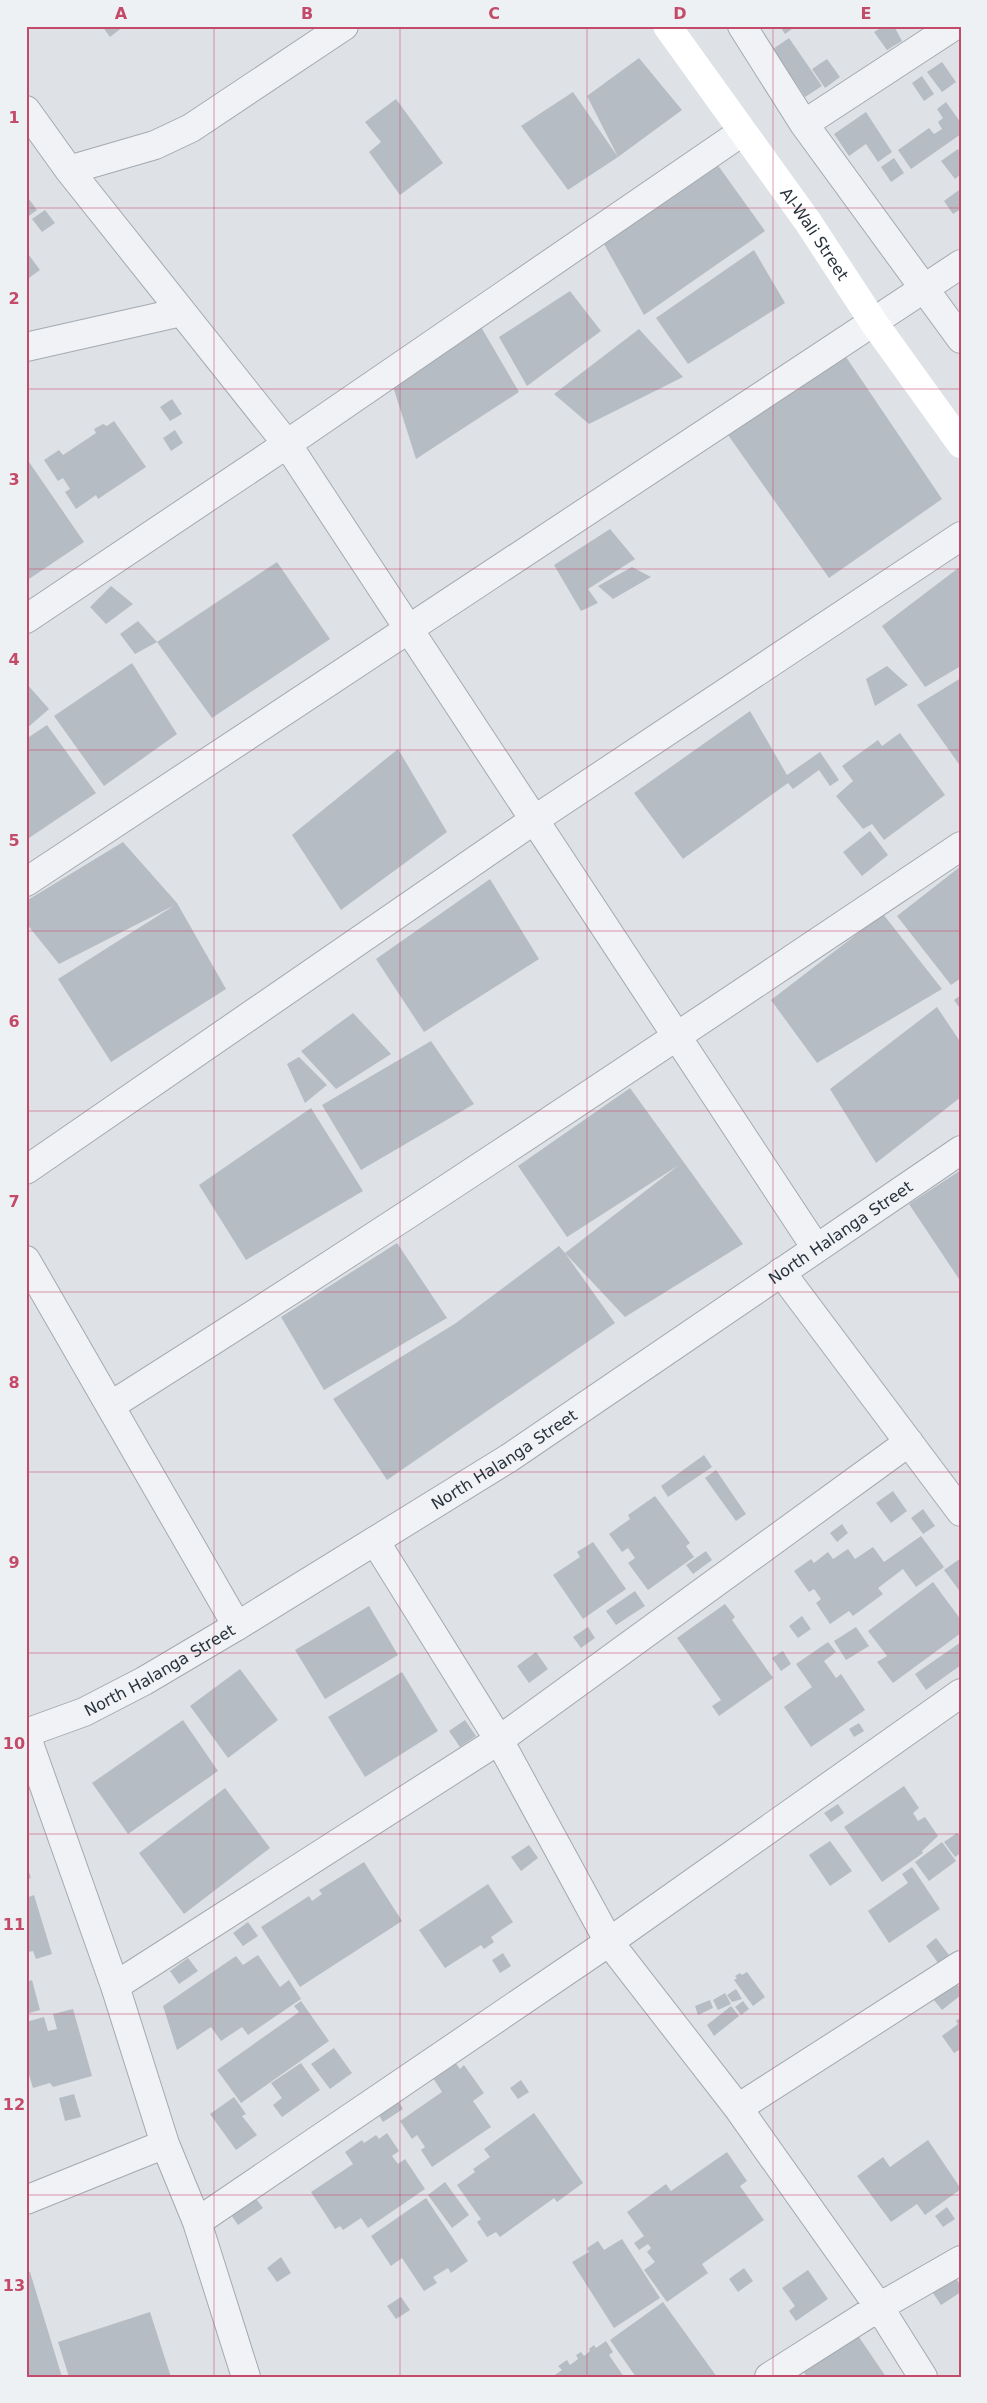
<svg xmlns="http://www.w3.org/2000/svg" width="987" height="2403" viewBox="0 0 987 2403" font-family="'DejaVu Sans',sans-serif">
<rect width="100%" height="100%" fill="#dee2e6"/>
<path fill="#b6bcc3" d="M 102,26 L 124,26 L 110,37 Z
M 780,26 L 796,26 L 785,34 Z
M 884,26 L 894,26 L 902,41 L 887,50 L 874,32 Z
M 789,38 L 822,86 L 805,97 L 773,49 Z
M 639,58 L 682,110 L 618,157 L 568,190 L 521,126 L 573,92 L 618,157 L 587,96 Z
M 827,59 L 840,77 L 825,88 L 812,69 Z
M 942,62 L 956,82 L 942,92 L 927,72 Z
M 922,76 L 934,94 L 924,101 L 912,83 Z
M 396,99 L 443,163 L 400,195 L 369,152 L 381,142 L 365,122 Z
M 946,102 L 961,123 L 961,134 L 911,169 L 898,150 L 929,128 L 934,134 L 942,129 L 938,122 L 943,118 L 937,109 Z
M 866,112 L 892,152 L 878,162 L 866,144 L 849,156 L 834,134 Z
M 958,149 L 961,153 L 961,174 L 955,179 L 941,161 Z
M 894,158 L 904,173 L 891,182 L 881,167 Z
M 717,164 L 765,231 L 644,315 L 600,237 Z
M 959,190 L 961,209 L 953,214 L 944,201 Z
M 26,195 L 37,210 L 26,218 Z
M 45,210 L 55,223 L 42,232 L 32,219 Z
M 754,250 L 785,303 L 688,364 L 656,318 Z
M 26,251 L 40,270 L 26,280 Z
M 570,291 L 601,331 L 527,386 L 499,337 Z
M 477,320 L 519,392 L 416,459 L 390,377 Z
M 639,329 L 683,377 L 589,424 L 554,394 Z
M 844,354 L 942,499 L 829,578 L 728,435 Z
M 172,399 L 182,414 L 170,421 L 160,407 Z
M 114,421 L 146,467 L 98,499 L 96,495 L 76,509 L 65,492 L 70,489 L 63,478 L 58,481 L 44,460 L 59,450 L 63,455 L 96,433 L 94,429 L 103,424 L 107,426 Z
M 175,430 L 183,443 L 171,451 L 163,438 Z
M 29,462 L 84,542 L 26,581 L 26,463 Z
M 610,529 L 635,559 L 588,589 L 598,603 L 581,611 L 554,565 Z
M 277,562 L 330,639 L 212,718 L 157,642 Z
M 961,566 L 961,666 L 925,687 L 882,626 Z
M 632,567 L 651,577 L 613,599 L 598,586 Z
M 111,586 L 133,604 L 106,624 L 90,607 Z
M 138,621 L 157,642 L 135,654 L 120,634 Z
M 132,663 L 177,734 L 104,786 L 54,716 Z
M 887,666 L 908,685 L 875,706 L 866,679 Z
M 961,678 L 961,767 L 917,705 Z
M 26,683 L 49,709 L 26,729 Z
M 750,711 L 787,775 L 820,752 L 839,780 L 830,786 L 819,770 L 793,789 L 788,783 L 683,859 L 634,793 Z
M 47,725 L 96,793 L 26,840 L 26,739 Z
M 900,733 L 945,795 L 884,840 L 872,824 L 863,829 L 836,796 L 853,781 L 842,766 L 878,740 L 882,746 Z
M 398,749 L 447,832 L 341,910 L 292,835 Z
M 870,831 L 888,855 L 862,876 L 843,852 Z
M 123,842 L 177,903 L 226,989 L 111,1062 L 58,979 L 175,905 L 59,964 L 26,923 L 26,901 Z
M 961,866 L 961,978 L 951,985 L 897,916 Z
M 490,879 L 539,959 L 424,1032 L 376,959 Z
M 883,914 L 942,989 L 817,1063 L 771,1000 Z
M 961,995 L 961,1010 L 954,1000 Z
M 937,1007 L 961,1043 L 961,1097 L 876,1163 L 830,1089 Z
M 353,1013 L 391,1054 L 336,1089 L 301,1051 Z
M 431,1041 L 474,1104 L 361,1170 L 322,1105 Z
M 299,1057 L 327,1085 L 305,1103 L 287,1064 Z
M 630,1088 L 743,1244 L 625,1317 L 565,1253 L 615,1323 L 387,1480 L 333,1399 L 456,1323 L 559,1246 L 565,1253 L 679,1165 L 567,1237 L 518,1166 Z
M 311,1108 L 363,1191 L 246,1260 L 199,1185 Z
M 961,1170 L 961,1282 L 909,1204 Z
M 397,1243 L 447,1318 L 324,1390 L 281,1317 Z
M 704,1455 L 712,1467 L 668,1497 L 661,1486 Z
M 716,1470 L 746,1514 L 736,1521 L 705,1478 Z
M 893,1491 L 907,1511 L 891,1523 L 876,1503 Z
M 655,1496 L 690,1543 L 686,1546 L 694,1557 L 648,1590 L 628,1563 L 635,1558 L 628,1548 L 622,1552 L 609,1534 L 630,1519 L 628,1515 Z
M 923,1509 L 935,1526 L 923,1534 L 911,1518 Z
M 842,1524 L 848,1533 L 837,1542 L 830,1533 Z
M 921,1536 L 944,1567 L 916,1587 L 903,1569 L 878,1588 L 883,1594 L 853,1616 L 849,1611 L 830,1624 L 816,1603 L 821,1599 L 814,1589 L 809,1592 L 794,1571 L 811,1559 L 814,1563 L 828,1552 L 833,1559 L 848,1549 L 855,1559 L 873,1547 L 884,1562 Z
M 593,1542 L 626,1589 L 583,1619 L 553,1575 L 580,1557 L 577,1552 Z
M 706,1551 L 712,1560 L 693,1574 L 686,1565 Z
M 961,1558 L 961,1593 L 944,1570 Z
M 933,1582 L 961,1620 L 961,1633 L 893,1683 L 877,1662 L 887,1656 L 868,1631 Z
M 635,1591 L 645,1606 L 616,1625 L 606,1611 Z
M 725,1604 L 735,1617 L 732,1620 L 773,1678 L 719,1716 L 712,1706 L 721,1700 L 677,1638 Z
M 369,1606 L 398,1655 L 325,1699 L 295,1650 Z
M 802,1616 L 811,1629 L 798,1638 L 789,1626 Z
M 588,1627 L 595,1638 L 581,1648 L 573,1637 Z
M 856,1627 L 869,1646 L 846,1660 L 834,1641 Z
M 828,1642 L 836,1652 L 824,1661 L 836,1678 L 841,1674 L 865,1710 L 811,1747 L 784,1707 L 812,1687 L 796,1664 Z
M 961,1642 L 961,1665 L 926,1690 L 915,1674 Z
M 783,1651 L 791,1664 L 781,1671 L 772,1658 Z
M 536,1652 L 548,1669 L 529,1683 L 517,1666 Z
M 240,1669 L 278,1720 L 228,1758 L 190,1706 Z
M 402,1672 L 438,1731 L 365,1777 L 328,1717 Z
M 183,1720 L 218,1771 L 128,1834 L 92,1783 Z
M 465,1720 L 476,1736 L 460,1747 L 449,1731 Z
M 859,1723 L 864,1731 L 854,1737 L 849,1729 Z
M 904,1786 L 919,1808 L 913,1813 L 918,1821 L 925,1817 L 938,1836 L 922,1851 L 923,1853 L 882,1882 L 844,1827 Z
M 225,1788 L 270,1848 L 184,1914 L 139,1853 Z
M 838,1804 L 844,1813 L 831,1822 L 824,1813 Z
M 957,1833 L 961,1838 L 961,1853 L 955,1857 L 944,1842 Z
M 830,1841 L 852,1871 L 830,1886 L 809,1855 Z
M 942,1842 L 956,1861 L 929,1881 L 915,1862 Z
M 529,1845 L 538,1858 L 521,1871 L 511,1857 Z
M 364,1862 L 402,1921 L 300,1987 L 261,1927 L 309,1896 L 312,1901 L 322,1894 L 319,1890 Z
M 26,1863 L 31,1878 L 26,1879 Z
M 912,1867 L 940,1909 L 889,1943 L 868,1911 L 908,1883 L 902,1874 Z
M 488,1884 L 513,1922 L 491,1937 L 494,1942 L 484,1949 L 481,1945 L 445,1968 L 419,1930 Z
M 34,1895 L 52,1954 L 36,1959 L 33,1951 L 28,1952 L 26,1945 L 26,1898 Z
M 248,1922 L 258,1936 L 243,1946 L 233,1933 Z
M 936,1938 L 949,1955 L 938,1963 L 926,1946 Z
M 503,1953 L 511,1966 L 500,1973 L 492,1960 Z
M 258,1955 L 280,1987 L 289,1980 L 301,1999 L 248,2035 L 242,2027 L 221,2041 L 211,2027 L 177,2050 L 163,2006 L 236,1956 L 243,1965 Z
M 188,1958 L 198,1971 L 179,1984 L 170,1971 Z
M 747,1972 L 765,1997 L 753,2006 L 734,1980 L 737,1978 L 735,1976 L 740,1973 L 742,1975 Z
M 32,1980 L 40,2010 L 26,2014 L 26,1982 Z
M 955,1982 L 961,1989 L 961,1995 L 942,2010 L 933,1999 Z
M 736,1989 L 742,1999 L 732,2002 L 727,1995 Z
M 725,1993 L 731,2004 L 718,2010 L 713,2000 Z
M 710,2000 L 713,2008 L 698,2015 L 695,2006 Z
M 301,2001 L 329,2041 L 241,2103 L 217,2070 L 299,2012 L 294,2006 Z
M 743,2001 L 749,2009 L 741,2015 L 735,2007 Z
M 731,2006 L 739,2016 L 714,2036 L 707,2025 Z
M 73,2009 L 92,2076 L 53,2087 L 50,2083 L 33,2088 L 26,2065 L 26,2022 L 44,2017 L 48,2031 L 57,2029 L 53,2014 Z
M 961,2017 L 961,2052 L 959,2050 L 954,2053 L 942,2036 L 958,2024 L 956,2021 Z
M 334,2048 L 352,2073 L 330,2089 L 311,2064 Z
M 455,2062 L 460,2069 L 464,2065 L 484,2093 L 473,2101 L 491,2127 L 432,2167 L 421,2150 L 425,2147 L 417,2135 L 412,2139 L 400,2121 L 442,2092 L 433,2078 Z
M 301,2063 L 320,2090 L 282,2117 L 273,2105 L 282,2098 L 271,2083 Z
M 521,2080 L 529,2092 L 518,2099 L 510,2088 Z
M 74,2094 L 81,2117 L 65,2121 L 59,2098 Z
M 234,2097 L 246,2114 L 242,2116 L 257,2135 L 236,2150 L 210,2114 Z
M 397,2099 L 403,2109 L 383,2122 L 377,2112 Z
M 534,2113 L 583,2183 L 557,2202 L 554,2198 L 500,2237 L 496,2232 L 487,2237 L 477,2222 L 481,2219 L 457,2185 L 475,2172 L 473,2169 L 490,2157 L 484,2149 Z
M 387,2133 L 399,2151 L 392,2156 L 398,2164 L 405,2159 L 425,2189 L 368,2228 L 361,2218 L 343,2230 L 340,2226 L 335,2229 L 311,2192 L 353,2164 L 345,2152 L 362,2140 L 364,2143 L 376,2135 L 379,2139 Z
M 928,2140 L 961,2189 L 925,2215 L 917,2204 L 891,2222 L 857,2176 L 883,2157 L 890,2167 Z
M 727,2152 L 747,2181 L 740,2186 L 764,2220 L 702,2264 L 708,2273 L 667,2302 L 644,2270 L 655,2262 L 647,2252 L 651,2248 L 648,2244 L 639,2250 L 634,2243 L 644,2236 L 627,2212 L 666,2184 L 671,2191 Z
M 445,2182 L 469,2215 L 452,2228 L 428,2195 Z
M 251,2192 L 263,2208 L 238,2225 L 227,2209 Z
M 426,2198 L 468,2261 L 451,2273 L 448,2268 L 433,2277 L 437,2283 L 424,2291 L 402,2258 L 391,2266 L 371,2236 Z
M 947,2207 L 955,2219 L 943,2227 L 935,2216 Z
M 622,2239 L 660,2298 L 614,2328 L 572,2262 L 589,2252 L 587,2248 L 598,2241 L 604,2250 Z
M 281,2257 L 291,2273 L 277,2282 L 267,2268 Z
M 744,2268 L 753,2281 L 738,2292 L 729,2279 Z
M 950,2269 L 961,2286 L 961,2292 L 941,2305 L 927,2284 Z
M 808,2270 L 828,2299 L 796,2321 L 789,2311 L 795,2306 L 782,2288 Z
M 30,2272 L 62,2377 L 26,2377 L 26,2273 Z
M 401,2297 L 410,2310 L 396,2319 L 387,2306 Z
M 663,2302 L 717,2377 L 636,2377 L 610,2340 Z
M 150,2312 L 171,2377 L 69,2377 L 58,2342 Z
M 857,2334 L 886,2377 L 807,2377 L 803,2371 Z
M 606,2341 L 613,2352 L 609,2355 L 624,2377 L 552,2377 L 562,2370 L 558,2366 L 567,2360 L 570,2365 L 578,2359 L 576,2355 L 581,2352 L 584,2356 L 590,2351 L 589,2349 L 594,2345 L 596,2348 Z"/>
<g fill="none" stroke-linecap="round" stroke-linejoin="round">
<g stroke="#a4aab0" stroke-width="30">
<path id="minor" d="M 742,26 L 804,124 L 961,339
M 26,110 L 69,170 L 155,145 L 191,128 L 344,26
M 804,124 L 954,26
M 69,170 L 287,444 L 816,1248
M 26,347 L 181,312
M 26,619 L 287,444 L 742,132
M 26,882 L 961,264
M 26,1170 L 534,820 L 961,536
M 26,1260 L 237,1626
M 781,1272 L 961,1512
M 110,1406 C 397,1225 679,1035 961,846
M 375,1541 L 499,1740 L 609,1942 L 738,2108 L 879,2307 L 923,2377
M 26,1735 L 115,1986 L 165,2144 L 197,2222 L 246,2377
M 115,1986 L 499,1740 L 909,1442
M 738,2108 L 961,1965
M 26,2200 L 165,2144
M 197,2222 L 609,1942 L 961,1693
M 769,2377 L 879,2307 L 961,2260"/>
</g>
<g stroke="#a4aab0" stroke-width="30">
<g id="tertiary">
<path id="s1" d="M 26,1733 L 84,1712 L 144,1681 L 237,1626 L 509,1458 L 961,1150"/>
</g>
</g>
<use href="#minor" stroke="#f0f2f5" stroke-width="28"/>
<use href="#tertiary" stroke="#f0f2f5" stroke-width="28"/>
<path stroke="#fff" stroke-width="28" id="s2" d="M 667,26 L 808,222 L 874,323 L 961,444"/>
</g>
<path fill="none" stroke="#c44a69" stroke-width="1" stroke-opacity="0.55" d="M 214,26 L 214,2377M 400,26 L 400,2377M 587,26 L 587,2377M 773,26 L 773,2377M 26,208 L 961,208M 26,389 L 961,389M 26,569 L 961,569M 26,750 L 961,750M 26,931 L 961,931M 26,1111 L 961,1111M 26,1292 L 961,1292M 26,1472 L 961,1472M 26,1653 L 961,1653M 26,1834 L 961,1834M 26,2014 L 961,2014M 26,2195 L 961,2195"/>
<g text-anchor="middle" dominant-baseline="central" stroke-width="4" stroke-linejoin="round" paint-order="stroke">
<g font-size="16" fill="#28323c" stroke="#edf1f4">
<text stroke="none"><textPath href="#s2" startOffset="255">Al-Wali Street</textPath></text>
<text stroke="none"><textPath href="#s1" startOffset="958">North Halanga Street</textPath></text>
<text stroke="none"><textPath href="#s1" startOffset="552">North Halanga Street</textPath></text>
<text stroke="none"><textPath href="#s1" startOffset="148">North Halanga Street</textPath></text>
</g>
</g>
<rect width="987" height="2403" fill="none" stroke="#edf1f4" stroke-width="55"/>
<rect x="28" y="28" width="932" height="2348" fill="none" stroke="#c44a69" stroke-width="2"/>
<g font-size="16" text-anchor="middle" font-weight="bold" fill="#c44a69">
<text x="121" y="19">A</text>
<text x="307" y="19">B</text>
<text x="494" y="19">C</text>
<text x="680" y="19">D</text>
<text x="866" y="19">E</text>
<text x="14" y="123">1</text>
<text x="14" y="304">2</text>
<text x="14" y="485">3</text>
<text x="14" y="665">4</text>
<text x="14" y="846">5</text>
<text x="14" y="1027">6</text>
<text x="14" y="1207">7</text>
<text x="14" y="1388">8</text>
<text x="14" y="1568">9</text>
<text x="14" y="1749">10</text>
<text x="14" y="1930">11</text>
<text x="14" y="2110">12</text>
<text x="14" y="2291">13</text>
</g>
</svg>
